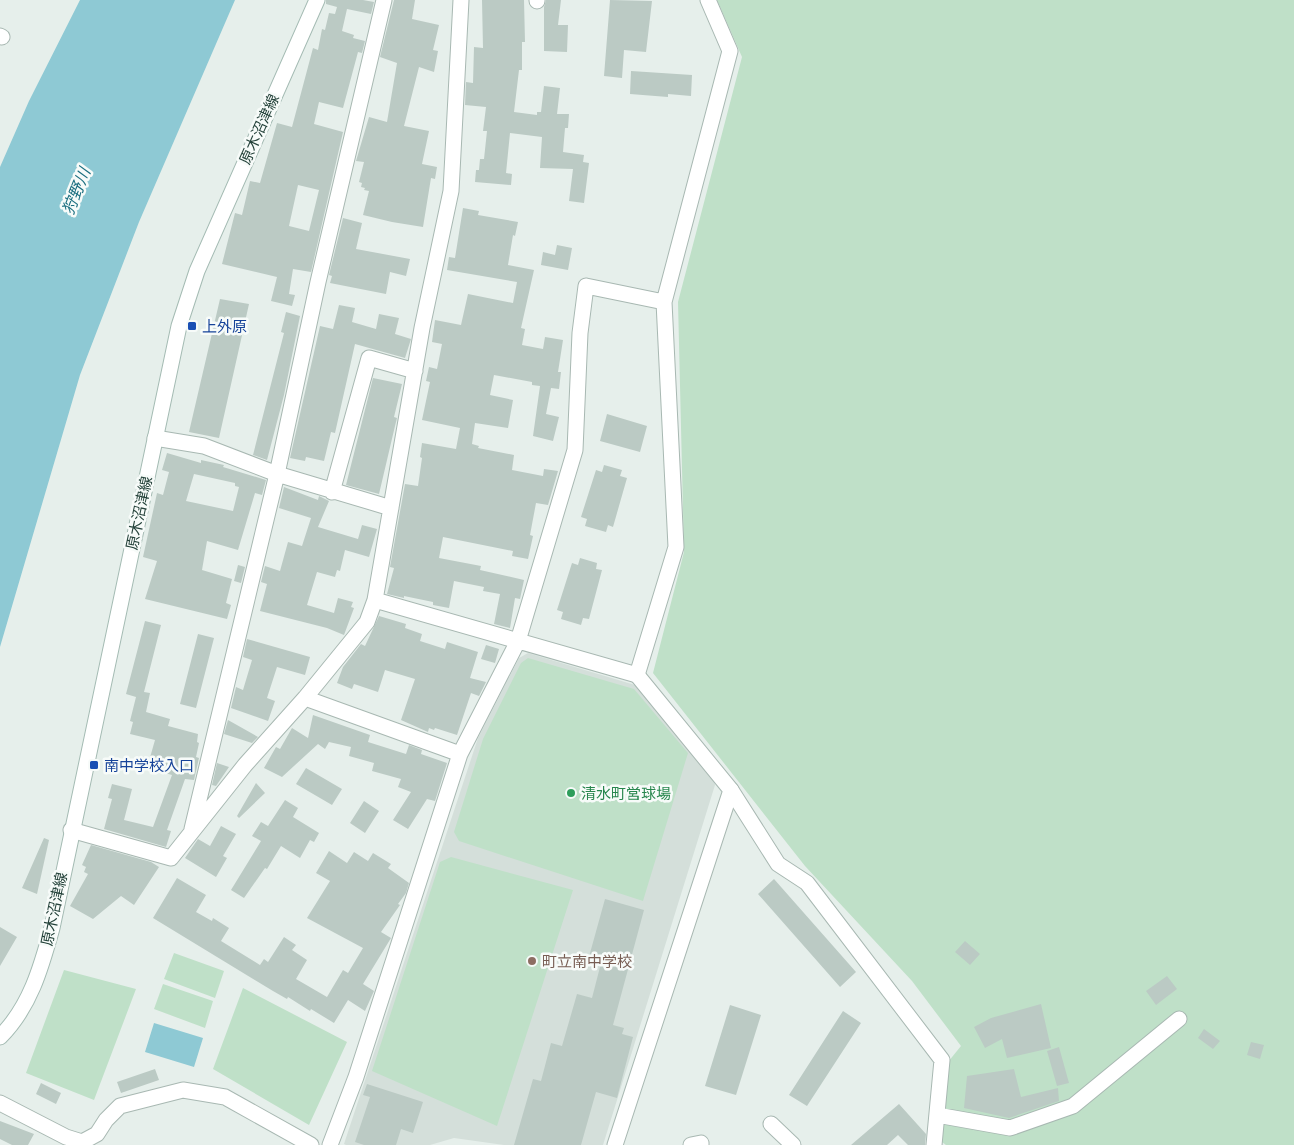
<svg xmlns="http://www.w3.org/2000/svg" width="1294" height="1145" viewBox="0 0 1294 1145" font-family="'IBM Plex Sans','Noto Sans JP',sans-serif">
<rect width="100%" height="100%" fill="#e6efeb"/>
<path fill="#d4dfda" d="M 528,653 L 635,685 L 713,774 L 715,785 L 603,1145 L 504,1145 L 454,1138 L 430,1145 L 346,1145 L 344,1144 L 478,738 L 519,658 Z"/>
<path fill="#bfe0c8" d="M 717,0 L 1294,0 L 1294,1145 L 946,1145 L 938,1139 L 948,1062 L 961,1046 L 912,981 L 805,866 L 653,673 L 684,552 L 678,302 L 742,57 Z
M 528,658 L 634,689 L 688,753 L 643,901 L 459,841 L 454,832 L 483,739 L 521,663 Z
M 451,857 L 573,890 L 497,1126 L 372,1071 L 440,862 Z
M 174,953 L 224,971 L 215,998 L 164,979 Z
M 64,970 L 136,989 L 94,1100 L 26,1073 Z
M 163,984 L 213,1001 L 205,1028 L 154,1009 Z
M 243,988 L 347,1042 L 309,1125 L 213,1069 Z"/>
<path fill="#8ec9d4" d="M 80,0 L 235,0 L 139,222 L 80,375 L 0,647 L 0,167 L 29,101 Z
M 154,1023 L 203,1038 L 194,1067 L 145,1052 Z"/>
<path fill="#bbcac4" fill-rule="evenodd" d="M 326,0 L 363,0 L 374,2 L 371,14 L 347,9 L 342,31 L 354,35 L 353,38 L 365,41 L 362,53 L 358,52 L 343,108 L 319,102 L 314,124 L 343,132 L 311,272 L 293,269 L 289,294 L 295,295 L 292,306 L 271,301 L 277,277 L 222,264 L 235,213 L 242,215 L 250,181 L 260,183 L 277,123 L 292,127 L 313,48 L 318,50 L 322,29 L 325,30 L 329,13 L 335,14 L 337,7 L 326,4 ZM 298,185 L 319,190 L 309,231 L 289,226 Z
M 394,0 L 415,0 L 412,19 L 439,25 L 433,50 L 438,51 L 434,72 L 419,67 L 404,126 L 429,131 L 422,164 L 437,167 L 435,179 L 431,178 L 423,227 L 392,222 L 363,215 L 369,191 L 364,190 L 365,188 L 361,187 L 362,183 L 359,182 L 364,162 L 356,161 L 369,117 L 387,122 L 397,63 L 380,57 Z
M 482,0 L 524,0 L 525,42 L 522,42 L 522,70 L 519,70 L 514,112 L 537,115 L 537,112 L 541,112 L 544,86 L 560,88 L 557,114 L 569,114 L 568,128 L 565,128 L 563,152 L 584,155 L 583,162 L 589,163 L 584,203 L 569,201 L 573,169 L 540,168 L 542,137 L 510,133 L 506,173 L 512,174 L 511,185 L 475,182 L 476,170 L 479,170 L 480,159 L 484,159 L 487,131 L 483,131 L 486,107 L 465,105 L 466,82 L 473,83 L 474,47 L 483,48 Z
M 546,0 L 561,0 L 558,25 L 568,25 L 567,52 L 544,51 L 544,7 Z
M 610,0 L 652,1 L 646,52 L 624,50 L 622,78 L 604,76 Z
M 631,71 L 692,75 L 691,96 L 668,94 L 668,97 L 630,94 Z
M 463,208 L 479,211 L 478,215 L 518,222 L 515,236 L 513,235 L 508,265 L 534,270 L 521,328 L 525,329 L 522,345 L 543,349 L 545,337 L 563,340 L 558,372 L 561,372 L 559,389 L 551,388 L 546,414 L 559,417 L 553,441 L 533,436 L 540,386 L 532,385 L 532,382 L 494,375 L 490,395 L 513,400 L 508,428 L 475,423 L 472,444 L 479,446 L 478,448 L 514,455 L 512,470 L 543,476 L 544,469 L 558,471 L 548,505 L 536,503 L 530,535 L 533,536 L 528,559 L 512,556 L 513,551 L 443,537 L 439,558 L 481,566 L 480,570 L 524,580 L 520,599 L 515,598 L 510,628 L 494,624 L 500,594 L 483,591 L 484,587 L 454,581 L 449,608 L 433,605 L 433,602 L 404,596 L 404,598 L 387,594 L 394,568 L 390,567 L 405,484 L 418,486 L 422,458 L 420,457 L 422,443 L 456,449 L 460,428 L 422,420 L 430,382 L 426,381 L 429,367 L 437,369 L 442,344 L 432,342 L 435,320 L 461,325 L 468,294 L 513,303 L 517,282 L 447,270 L 449,257 L 455,258 Z
M 343,218 L 362,223 L 356,249 L 410,259 L 406,276 L 390,272 L 386,294 L 330,283 L 332,276 L 329,275 Z
M 557,245 L 572,248 L 568,270 L 541,265 L 543,252 L 555,255 Z
M 220,299 L 249,304 L 219,438 L 189,432 Z
M 339,305 L 355,308 L 352,322 L 376,329 L 379,314 L 399,318 L 395,334 L 411,339 L 405,358 L 355,344 L 335,433 L 331,432 L 324,461 L 306,457 L 305,461 L 290,458 L 320,326 L 333,329 Z
M 286,312 L 300,316 L 284,395 L 267,460 L 253,455 L 284,333 L 281,332 Z
M 373,378 L 402,384 L 394,417 L 397,418 L 395,426 L 379,494 L 346,485 Z
M 607,414 L 647,426 L 640,452 L 600,441 Z
M 167,453 L 201,463 L 201,460 L 224,465 L 223,467 L 266,480 L 262,495 L 255,493 L 238,550 L 207,541 L 202,570 L 232,579 L 226,603 L 231,605 L 227,619 L 145,599 L 157,561 L 143,557 L 157,493 L 163,495 L 169,472 L 162,470 ZM 194,474 L 235,483 L 235,486 L 239,487 L 233,511 L 186,501 Z
M 604,465 L 622,470 L 620,476 L 627,478 L 613,527 L 608,525 L 606,532 L 585,526 L 587,519 L 581,517 L 596,470 L 602,472 Z
M 284,487 L 318,500 L 319,496 L 329,501 L 318,527 L 358,539 L 362,525 L 377,529 L 369,557 L 345,550 L 340,571 L 337,570 L 335,577 L 317,572 L 307,605 L 334,613 L 338,598 L 353,602 L 351,607 L 354,608 L 344,635 L 327,628 L 260,611 L 267,584 L 261,582 L 265,566 L 280,571 L 288,542 L 302,546 L 311,518 L 279,508 Z
M 580,558 L 597,563 L 596,569 L 602,570 L 589,619 L 583,618 L 581,625 L 561,619 L 563,612 L 557,610 L 572,563 L 578,565 Z
M 238,565 L 245,567 L 241,583 L 234,581 Z
M 379,616 L 406,624 L 405,628 L 422,634 L 420,641 L 445,649 L 447,642 L 478,652 L 470,678 L 486,682 L 479,696 L 471,693 L 457,735 L 435,728 L 434,730 L 429,728 L 428,732 L 401,720 L 415,679 L 385,670 L 378,692 L 354,684 L 352,689 L 337,683 L 343,667 L 361,644 L 365,646 Z
M 145,621 L 161,625 L 144,692 L 150,693 L 146,712 L 170,719 L 168,726 L 198,734 L 197,742 L 199,743 L 196,757 L 199,758 L 194,780 L 185,779 L 167,830 L 171,831 L 166,847 L 104,829 L 112,799 L 108,798 L 112,784 L 132,789 L 124,820 L 153,827 L 172,775 L 147,768 L 155,740 L 130,734 L 133,722 L 130,721 L 136,697 L 126,694 Z
M 198,634 L 214,638 L 196,708 L 180,704 Z
M 247,639 L 310,657 L 305,675 L 277,667 L 267,698 L 275,701 L 268,721 L 231,708 L 236,687 L 243,690 L 252,660 L 243,657 Z
M 486,645 L 499,649 L 495,663 L 481,659 Z
M 313,715 L 370,735 L 368,742 L 406,754 L 409,745 L 422,750 L 421,754 L 447,763 L 435,801 L 427,799 L 408,829 L 393,820 L 411,792 L 398,787 L 401,779 L 372,771 L 374,763 L 349,756 L 351,747 L 329,742 L 325,749 L 318,744 L 282,777 L 264,768 L 276,747 L 280,749 L 292,728 L 308,738 Z
M 228,720 L 258,737 L 252,743 L 224,734 Z
M 217,763 L 229,767 L 216,786 L 212,785 Z
M 306,768 L 342,789 L 332,805 L 296,784 Z
M 256,783 L 265,793 L 239,818 L 237,816 Z
M 285,800 L 298,808 L 293,817 L 319,833 L 314,842 L 310,840 L 300,858 L 281,846 L 267,869 L 265,868 L 244,898 L 231,890 L 261,841 L 252,836 L 261,822 L 268,826 Z
M 364,801 L 379,811 L 365,833 L 350,823 Z
M 221,826 L 236,834 L 223,856 L 227,858 L 216,877 L 185,858 L 198,839 L 210,846 Z
M 44,838 L 49,840 L 37,894 L 22,888 Z
M 91,845 L 151,862 L 159,867 L 134,905 L 121,896 L 93,919 L 70,906 L 88,874 L 84,872 L 86,867 L 82,865 Z
M 329,851 L 347,863 L 354,852 L 368,861 L 373,853 L 391,864 L 388,868 L 409,883 L 406,893 L 398,904 L 400,905 L 381,932 L 391,938 L 363,984 L 374,991 L 365,1011 L 348,1000 L 334,1023 L 311,1009 L 310,1011 L 288,997 L 287,999 L 273,991 L 153,918 L 177,878 L 206,895 L 196,912 L 212,921 L 213,918 L 229,928 L 221,941 L 260,965 L 264,959 L 268,962 L 284,937 L 296,945 L 292,950 L 307,960 L 296,979 L 327,997 L 343,970 L 348,973 L 363,948 L 307,918 L 330,881 L 316,873 Z
M 774,879 L 856,972 L 840,987 L 758,894 Z
M 605,899 L 644,910 L 613,1025 L 624,1028 L 622,1034 L 633,1037 L 617,1098 L 596,1092 L 581,1145 L 514,1145 L 533,1079 L 541,1081 L 551,1043 L 562,1046 L 577,994 L 592,998 L 600,967 L 587,964 Z
M 0,927 L 17,937 L 0,966 Z
M 965,941 L 980,954 L 970,965 L 955,952 Z
M 1167,976 L 1177,989 L 1156,1005 L 1146,991 Z
M 1041,1004 L 1051,1048 L 1007,1058 L 1002,1039 L 985,1048 L 974,1027 L 991,1018 Z
M 730,1005 L 761,1015 L 736,1095 L 705,1086 Z
M 843,1011 L 861,1023 L 807,1106 L 789,1095 Z
M 1204,1029 L 1220,1041 L 1213,1049 L 1198,1038 Z
M 1251,1042 L 1264,1045 L 1260,1059 L 1247,1055 Z
M 1059,1047 L 1069,1083 L 1057,1086 L 1047,1051 Z
M 155,1069 L 159,1080 L 121,1093 L 117,1082 Z
M 1014,1069 L 1021,1097 L 1058,1088 L 1059,1101 L 1009,1118 L 964,1108 L 967,1076 Z
M 41,1083 L 61,1093 L 56,1104 L 36,1094 Z
M 367,1084 L 423,1102 L 413,1133 L 401,1129 L 396,1145 L 364,1145 L 355,1142 L 370,1097 L 363,1095 Z
M 899,1104 L 926,1134 L 925,1145 L 908,1145 L 898,1135 L 887,1145 L 851,1145 Z
M 0,1121 L 34,1134 L 28,1145 L 12,1145 L 0,1139 Z"/>
<g fill="none" stroke-linecap="round" stroke-linejoin="round">
<g stroke="#a8b8b2" stroke-width="17">
<path id="minor" d="M 537,1 L 537,0
M 155,438 L 204,446 L 277,474 L 391,508
M 332,492 L 369,358 L 415,371
M 375,600 L 637,675 L 676,547 L 664,302 L 730,51 L 708,0
M 305,698 L 460,754
M 731,790 L 778,864 L 807,883 L 942,1060 L 934,1145
M 192,829 L 277,474 L 318,282 L 384,0
M 71,830 L 171,858 L 245,765 L 305,698 L 367,622 L 375,600 L 422,328 L 451,191 L 461,0
M 937,1115 L 1010,1128 L 1073,1106 L 1179,1019
M 771,1124 L 793,1145
M 330,1145 L 356,1077 L 460,754 L 518,641 L 575,450 L 580,333 L 586,286 L 664,302
M 691,1145 L 701,1143 L 701,1145"/>
</g>
<g stroke="#a8b8b2" stroke-width="17">
<path id="tertiary" d="M 0,36 L 2,37
M 0,1103 L 66,1137 L 82,1142 L 97,1134 L 106,1120 L 120,1106 L 183,1090 L 225,1097 L 311,1145
M 615,1145 L 731,790 L 637,675"/>
</g>
<g stroke="#a4bbb3" stroke-width="17">
<path id="secondary" d="M 0,1037 C 30,1007 41,968 52,928 L 179,326 L 197,271 L 317,0"/>
</g>
<use href="#minor" stroke="#fff" stroke-width="15"/>
<use href="#tertiary" stroke="#fff" stroke-width="15"/>
<use href="#secondary" stroke="#fff" stroke-width="15"/>
</g>
<g fill="#1a4fb4" stroke="#f7fbf9" stroke-width="2">
<rect x="187" y="321" width="10" height="10" rx="2.5"/>
<rect x="89" y="760" width="10" height="10" rx="2.5"/>
</g>
<circle fill="#2e9e5b" stroke="#f7fbf9" stroke-width="2" cx="571" cy="793" r="5"/>
<circle fill="#8d6e63" stroke="#f7fbf9" stroke-width="2" cx="532" cy="961" r="5"/>
<g text-anchor="middle" dominant-baseline="central" stroke-width="5" stroke-linejoin="round" paint-order="stroke">
<g font-size="15" fill="#24423a" stroke="#f7fbf9">
<text transform="translate(259 129) rotate(-66)">原木沼津線</text>
<text transform="translate(139 513) rotate(-78)">原木沼津線</text>
<text transform="translate(54 909) rotate(-78)">原木沼津線</text>
</g>
<g font-size="15" fill="#164399" stroke="#f7fbf9" text-anchor="start">
<text x="202" y="326">上外原</text>
<text x="104" y="765">南中学校入口</text>
</g>
<g font-size="15" fill="#27864d" stroke="#f7fbf9" text-anchor="start">
<text x="581" y="793">清水町営球場</text>
</g>
<g font-size="15" fill="#785e54" stroke="#f7fbf9" text-anchor="start">
<text x="542" y="961">町立南中学校</text>
</g>
<g font-size="16" font-style="italic" fill="#1c6f80" stroke="#f7fbf9">
<text transform="translate(76 191) rotate(-68)">狩野川</text>
</g>
</g>
</svg>
